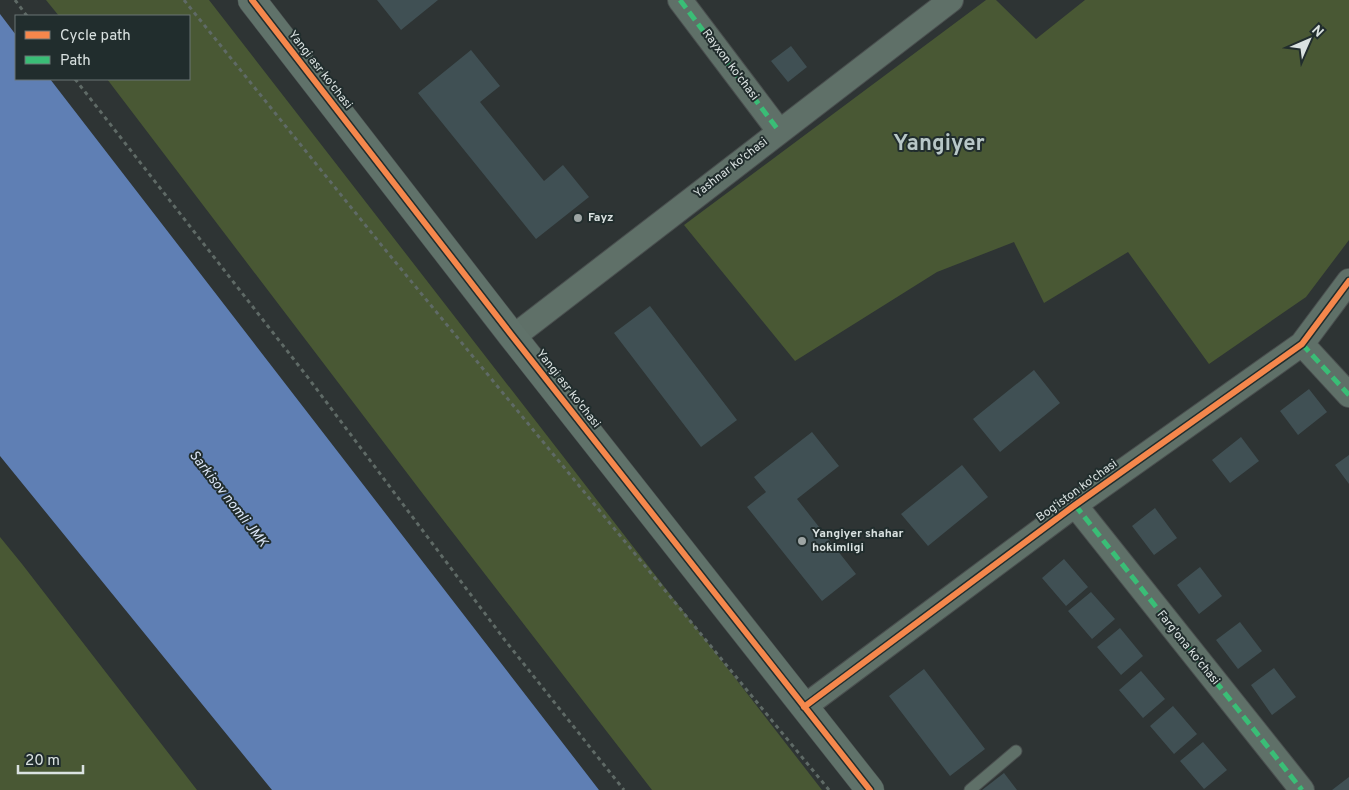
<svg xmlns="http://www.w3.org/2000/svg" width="1349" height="790" viewBox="0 0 1349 790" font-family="Overpass,sans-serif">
<rect width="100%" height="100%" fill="#2e3434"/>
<path fill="#495834" d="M 46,0 L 209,0 L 822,790 L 652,790 L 423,494 L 107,79 L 189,79 L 189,16 L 59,16 Z
M 986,0 L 996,0 L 1036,39 L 1085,0 L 1349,0 L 1349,240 L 1306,297 L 1209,364 L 1128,252 L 1044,303 L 1014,242 L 937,272 L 795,361 L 684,225 Z
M 0,537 L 22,564 L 197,790 L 0,790 Z"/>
<path fill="#5f7fb4" d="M 0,14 L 16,35 L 16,79 L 50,79 L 599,790 L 272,790 L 0,456 Z"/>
<path fill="#405054" d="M 377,0 L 438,0 L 401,30 Z
M 791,46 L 807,67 L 788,82 L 771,61 Z
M 471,50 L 500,86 L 480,102 L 544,181 L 563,165 L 589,197 L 536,239 L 418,93 Z
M 650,306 L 737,420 L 701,447 L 614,333 Z
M 1034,370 L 1060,403 L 1000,452 L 973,419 Z
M 1309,389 L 1327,412 L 1298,435 L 1280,411 Z
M 812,432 L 839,466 L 797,499 L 856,574 L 822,601 L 747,507 L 766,492 L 754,477 Z
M 1241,437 L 1259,461 L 1230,483 L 1212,460 Z
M 1349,455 L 1349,484 L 1335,465 Z
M 962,465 L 988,497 L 928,546 L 901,514 Z
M 1155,508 L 1177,538 L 1154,555 L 1132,526 Z
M 1064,559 L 1088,587 L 1066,606 L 1042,578 Z
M 1200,567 L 1222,596 L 1199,614 L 1177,585 Z
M 1091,592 L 1115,619 L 1092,639 L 1068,611 Z
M 1240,622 L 1262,651 L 1238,669 L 1216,640 Z
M 1120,628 L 1143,656 L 1121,675 L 1097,647 Z
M 1274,668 L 1296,697 L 1272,715 L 1251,685 Z
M 924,669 L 985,749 L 950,776 L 889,696 Z
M 1141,671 L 1165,699 L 1143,718 L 1119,690 Z
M 1173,706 L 1197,734 L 1174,754 L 1150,726 Z
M 1203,742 L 1227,770 L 1204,789 L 1180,761 Z
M 1004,773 L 1017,790 L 982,790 Z
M 1349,777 L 1349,790 L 1332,790 Z"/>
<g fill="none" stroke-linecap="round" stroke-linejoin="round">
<g stroke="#4a4f4f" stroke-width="13">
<path id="lane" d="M 970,790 L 1016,751"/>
</g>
<g stroke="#4a4f4f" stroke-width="26">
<path id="street" d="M 680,0 L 779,131
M 513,337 L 951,0
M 1302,344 L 1349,395
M 1075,505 L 1302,790
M 804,707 L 1075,505 L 1302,344 L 1349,281"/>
</g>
<g stroke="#4a4f4f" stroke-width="29">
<path id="secondary" d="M 252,0 L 513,337 L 870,790"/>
</g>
<path stroke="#5f6a66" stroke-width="3" stroke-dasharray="4 4" stroke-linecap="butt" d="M 15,0 L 27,16
M 184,0 L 383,247 L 829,790
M 75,79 L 306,375 L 504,639 L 624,790"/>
<use href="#lane" stroke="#5f7068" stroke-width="11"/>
<use href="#street" stroke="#5f7068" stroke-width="24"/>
<use href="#secondary" stroke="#60726a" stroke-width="28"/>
<path stroke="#3abd76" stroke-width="5" stroke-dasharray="10 5" stroke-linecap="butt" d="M 680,0 L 779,131
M 1302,344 L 1349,395
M 1075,505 L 1302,790"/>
<g stroke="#212d2d" stroke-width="9">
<path id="cycleway" d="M 252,0 L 513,337 L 870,790
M 804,707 L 1075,505 L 1302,344 L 1349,281"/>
</g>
<use href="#cycleway" stroke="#f5874c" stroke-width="6"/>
</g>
<g fill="#9ea5a4" stroke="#212d2d" stroke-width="2">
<circle cx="578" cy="218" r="5"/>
<circle cx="802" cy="541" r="5"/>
</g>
<g text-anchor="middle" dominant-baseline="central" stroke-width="4" stroke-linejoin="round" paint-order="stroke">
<g font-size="12" fill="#dae2e1" stroke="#212d2d">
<text transform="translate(730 65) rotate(53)">Rayxon ko'chasi</text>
<text transform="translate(320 70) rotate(52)">Yangi asr ko'chasi</text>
<text transform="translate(731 168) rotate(-38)">Yashnar ko'chasi</text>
<text transform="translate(568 389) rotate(52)">Yangi asr ko'chasi</text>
<text transform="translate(1077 491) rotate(-36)">Bog‘iston ko'chasi</text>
<text transform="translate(1188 648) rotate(51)">Farg'ona ko'chasi</text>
</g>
<g font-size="12" font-weight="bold" fill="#dae2e1" stroke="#212d2d" text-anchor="start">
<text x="588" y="218">Fayz</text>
<text x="812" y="534">Yangiyer shahar<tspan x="812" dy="14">hokimligi</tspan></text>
</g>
<g font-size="14" font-style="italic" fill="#dbe5f6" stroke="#212d2d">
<text transform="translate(228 499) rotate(52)">Sarkisov nomli JMK</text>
</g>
<g font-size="22" font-weight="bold" fill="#b8c7c7" stroke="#212d2d">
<text x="939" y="144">Yangiyer</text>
</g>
</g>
<rect x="15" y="15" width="175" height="65" fill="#212d2d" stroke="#6b7575"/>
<rect x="25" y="31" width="25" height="8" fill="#f5874c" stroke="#6b7575"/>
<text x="60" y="40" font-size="15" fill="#dae2e1">Cycle path</text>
<rect x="25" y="56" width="25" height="8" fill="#3abd76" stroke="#6b7575"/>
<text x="60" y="65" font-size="15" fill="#dae2e1">Path</text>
<g transform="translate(1309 40) rotate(45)" stroke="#212d2d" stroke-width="4" paint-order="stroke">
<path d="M0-4L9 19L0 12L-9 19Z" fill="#dae2e1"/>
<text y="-8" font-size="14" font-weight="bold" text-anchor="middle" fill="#dae2e1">N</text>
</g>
<path d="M18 765v8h65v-8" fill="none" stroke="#dae2e1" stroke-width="2.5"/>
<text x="25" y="765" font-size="15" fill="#dae2e1" stroke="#212d2d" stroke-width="4" paint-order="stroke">20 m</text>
</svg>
